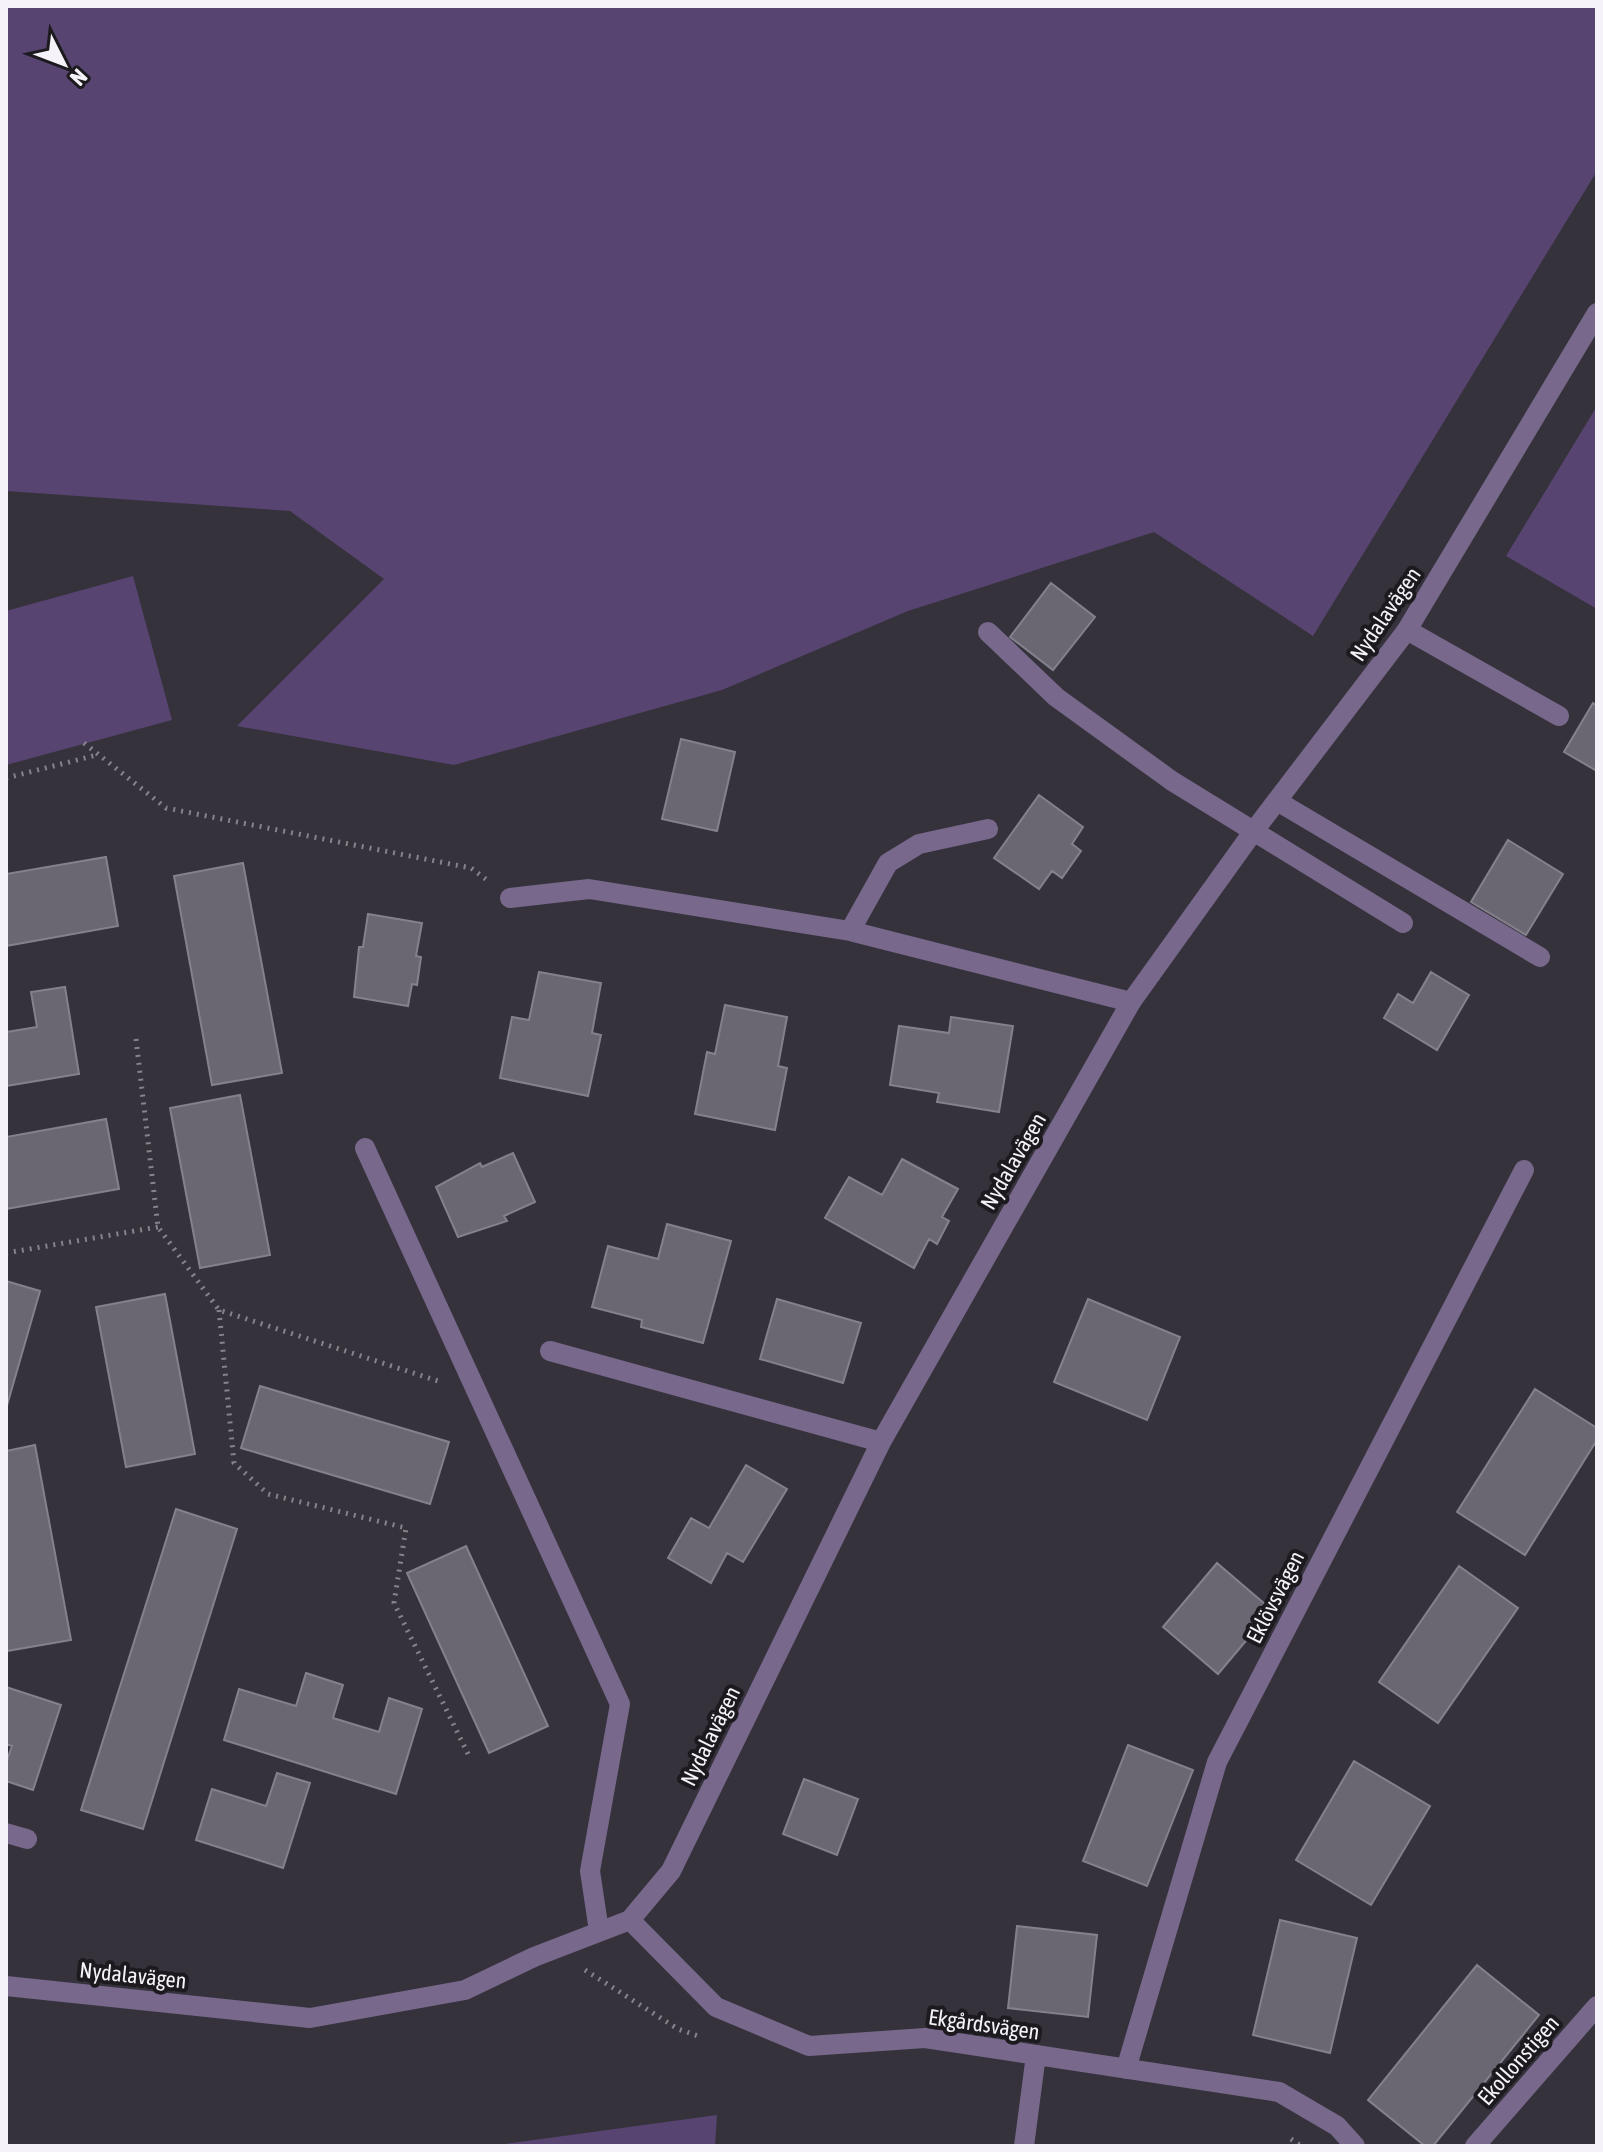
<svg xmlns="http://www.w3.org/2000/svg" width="1603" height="2152" viewBox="0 0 1603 2152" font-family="'Asap Condensed',sans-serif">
<rect width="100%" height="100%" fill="#35323b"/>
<path fill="#574470" d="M 6,6 L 1597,6 L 1597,171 L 1313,636 L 1154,532 L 908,611 L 722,690 L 454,765 L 237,726 L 384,579 L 290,511 L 6,491 Z
M 1597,406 L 1597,609 L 1506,556 Z
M 133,576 L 172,720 L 6,765 L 6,611 Z
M 717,2115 L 715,2146 L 490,2146 Z"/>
<path fill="#6b6772" stroke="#85818c" stroke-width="2" d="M 1051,583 L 1095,617 L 1053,670 L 1010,637 Z
M 1593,703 L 1597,706 L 1597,771 L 1564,752 Z
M 681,739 L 735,752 L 717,831 L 662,819 Z
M 1039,795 L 1083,827 L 1072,844 L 1081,851 L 1062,878 L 1052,871 L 1039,889 L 994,858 Z
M 1508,840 L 1563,874 L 1526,935 L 1471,902 Z
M 106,857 L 118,926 L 6,946 L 6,874 Z
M 243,863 L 282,1073 L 212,1085 L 174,876 Z
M 368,914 L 422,923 L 416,956 L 421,957 L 417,985 L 412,984 L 408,1006 L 354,997 L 359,947 L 363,947 Z
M 539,972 L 601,983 L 592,1033 L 601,1035 L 588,1096 L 500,1078 L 512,1017 L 529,1020 Z
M 1431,972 L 1469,995 L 1437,1050 L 1384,1018 L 1398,994 L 1413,1003 Z
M 65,987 L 79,1074 L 6,1086 L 6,1032 L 37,1027 L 31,992 Z
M 725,1005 L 787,1017 L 778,1066 L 787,1068 L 775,1130 L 695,1114 L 707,1052 L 715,1054 Z
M 951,1017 L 1013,1026 L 999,1112 L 937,1102 L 939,1093 L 890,1085 L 899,1026 L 949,1033 Z
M 240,1095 L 270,1255 L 200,1268 L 170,1108 Z
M 106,1119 L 119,1189 L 6,1209 L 6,1137 Z
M 513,1153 L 535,1202 L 504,1216 L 507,1221 L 458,1237 L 436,1187 L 480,1163 L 482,1167 Z
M 902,1159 L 958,1189 L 942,1217 L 949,1221 L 937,1244 L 929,1239 L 914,1268 L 825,1218 L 849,1177 L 882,1195 Z
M 667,1224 L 731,1241 L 703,1343 L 641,1327 L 642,1320 L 592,1307 L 608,1246 L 658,1259 Z
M 6,1281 L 40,1291 L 6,1409 Z
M 165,1294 L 195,1454 L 126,1467 L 96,1307 Z
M 777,1299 L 861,1323 L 843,1383 L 760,1359 Z
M 1088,1299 L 1180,1337 L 1147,1420 L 1054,1382 Z
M 260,1386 L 449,1442 L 430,1504 L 241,1448 Z
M 1535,1389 L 1597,1428 L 1597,1440 L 1525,1555 L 1457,1512 Z
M 35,1445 L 71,1640 L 7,1651 L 6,1451 Z
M 746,1465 L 787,1489 L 743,1562 L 727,1553 L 711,1583 L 668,1558 L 691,1518 L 709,1528 Z
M 176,1509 L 237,1529 L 143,1829 L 81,1810 Z
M 466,1546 L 548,1726 L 489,1753 L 407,1573 Z
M 1217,1563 L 1272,1610 L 1218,1674 L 1163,1627 Z
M 1459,1566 L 1518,1608 L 1438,1723 L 1379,1682 Z
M 306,1673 L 343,1685 L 333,1718 L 379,1732 L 389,1698 L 422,1709 L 396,1794 L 224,1740 L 239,1689 L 296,1706 Z
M 6,1687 L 61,1705 L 33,1790 L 6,1781 L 6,1763 L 12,1746 L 6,1744 Z
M 1128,1745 L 1193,1770 L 1147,1886 L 1083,1861 Z
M 1354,1761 L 1430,1806 L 1371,1905 L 1296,1860 Z
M 277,1773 L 310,1783 L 283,1868 L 196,1840 L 212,1789 L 266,1806 Z
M 804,1779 L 858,1799 L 837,1855 L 783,1834 Z
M 1280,1920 L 1357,1938 L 1330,2053 L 1253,2035 Z
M 1017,1926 L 1097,1935 L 1088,2017 L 1008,2008 Z
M 1477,1965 L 1539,2015 L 1433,2146 L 1425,2146 L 1368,2100 Z"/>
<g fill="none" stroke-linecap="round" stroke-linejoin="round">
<path stroke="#85838b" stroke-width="5" stroke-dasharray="2 6" stroke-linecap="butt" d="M 84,743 L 166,808 L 471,868 L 487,880
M 6,778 L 97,755
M 136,1039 L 158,1227 L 219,1310 L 438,1381
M 6,1253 L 158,1227
M 219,1310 L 234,1463 L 268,1494 L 406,1528 L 394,1603 L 469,1756
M 585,1970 L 678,2029 L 701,2037
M 1291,2139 L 1301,2146"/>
<path stroke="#77688c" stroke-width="20" d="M 1407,630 L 1559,716
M 988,632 L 1056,697 L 1172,781 L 1403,923
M 1277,801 L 1540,957
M 510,898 L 589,889 L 850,931 L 1131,1002
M 850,931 L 888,863 L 919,844 L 988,829
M 365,1148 L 620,1704 L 590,1871 L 599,1931
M 550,1351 L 881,1442
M 6,1833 L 27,1839
M 1024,2146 L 1036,2055"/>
<path stroke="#77688c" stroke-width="20" d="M 630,1920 L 716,2007 L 809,2046 L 925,2038 L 1279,2092 L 1337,2126 L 1355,2146
M 6,1986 L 310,2018 L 465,1990 L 534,1957 L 630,1920 L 671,1871 L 881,1442 L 1131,1002 L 1253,832 L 1407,630 L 1597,313
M 1126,2069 L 1217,1762 L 1524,1170
M 1475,2146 L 1597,2006"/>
</g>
<g text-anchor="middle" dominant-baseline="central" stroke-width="8" stroke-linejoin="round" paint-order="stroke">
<g font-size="22" fill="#f5f3f9" stroke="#1c1a1f">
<text transform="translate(1385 614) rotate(-56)">Nydalavägen</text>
<text transform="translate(1013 1161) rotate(-60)">Nydalavägen</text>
<text transform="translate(1275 1597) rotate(-63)">Eklövsvägen</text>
<text transform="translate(710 1736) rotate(-64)">Nydalavägen</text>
<text transform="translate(133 1975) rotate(6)">Nydalavägen</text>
<text transform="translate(984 2024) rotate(8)">Ekgårdsvägen</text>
<text transform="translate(1518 2060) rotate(-49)">Ekollonstigen</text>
</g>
</g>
<rect width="1603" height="2152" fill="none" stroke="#f5f3f9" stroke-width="16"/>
<g transform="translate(64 64) rotate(132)" stroke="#1c1a1f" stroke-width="6" paint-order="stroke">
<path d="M0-6L14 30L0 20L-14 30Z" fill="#f5f3f9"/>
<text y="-12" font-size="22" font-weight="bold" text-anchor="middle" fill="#f5f3f9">N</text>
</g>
</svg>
